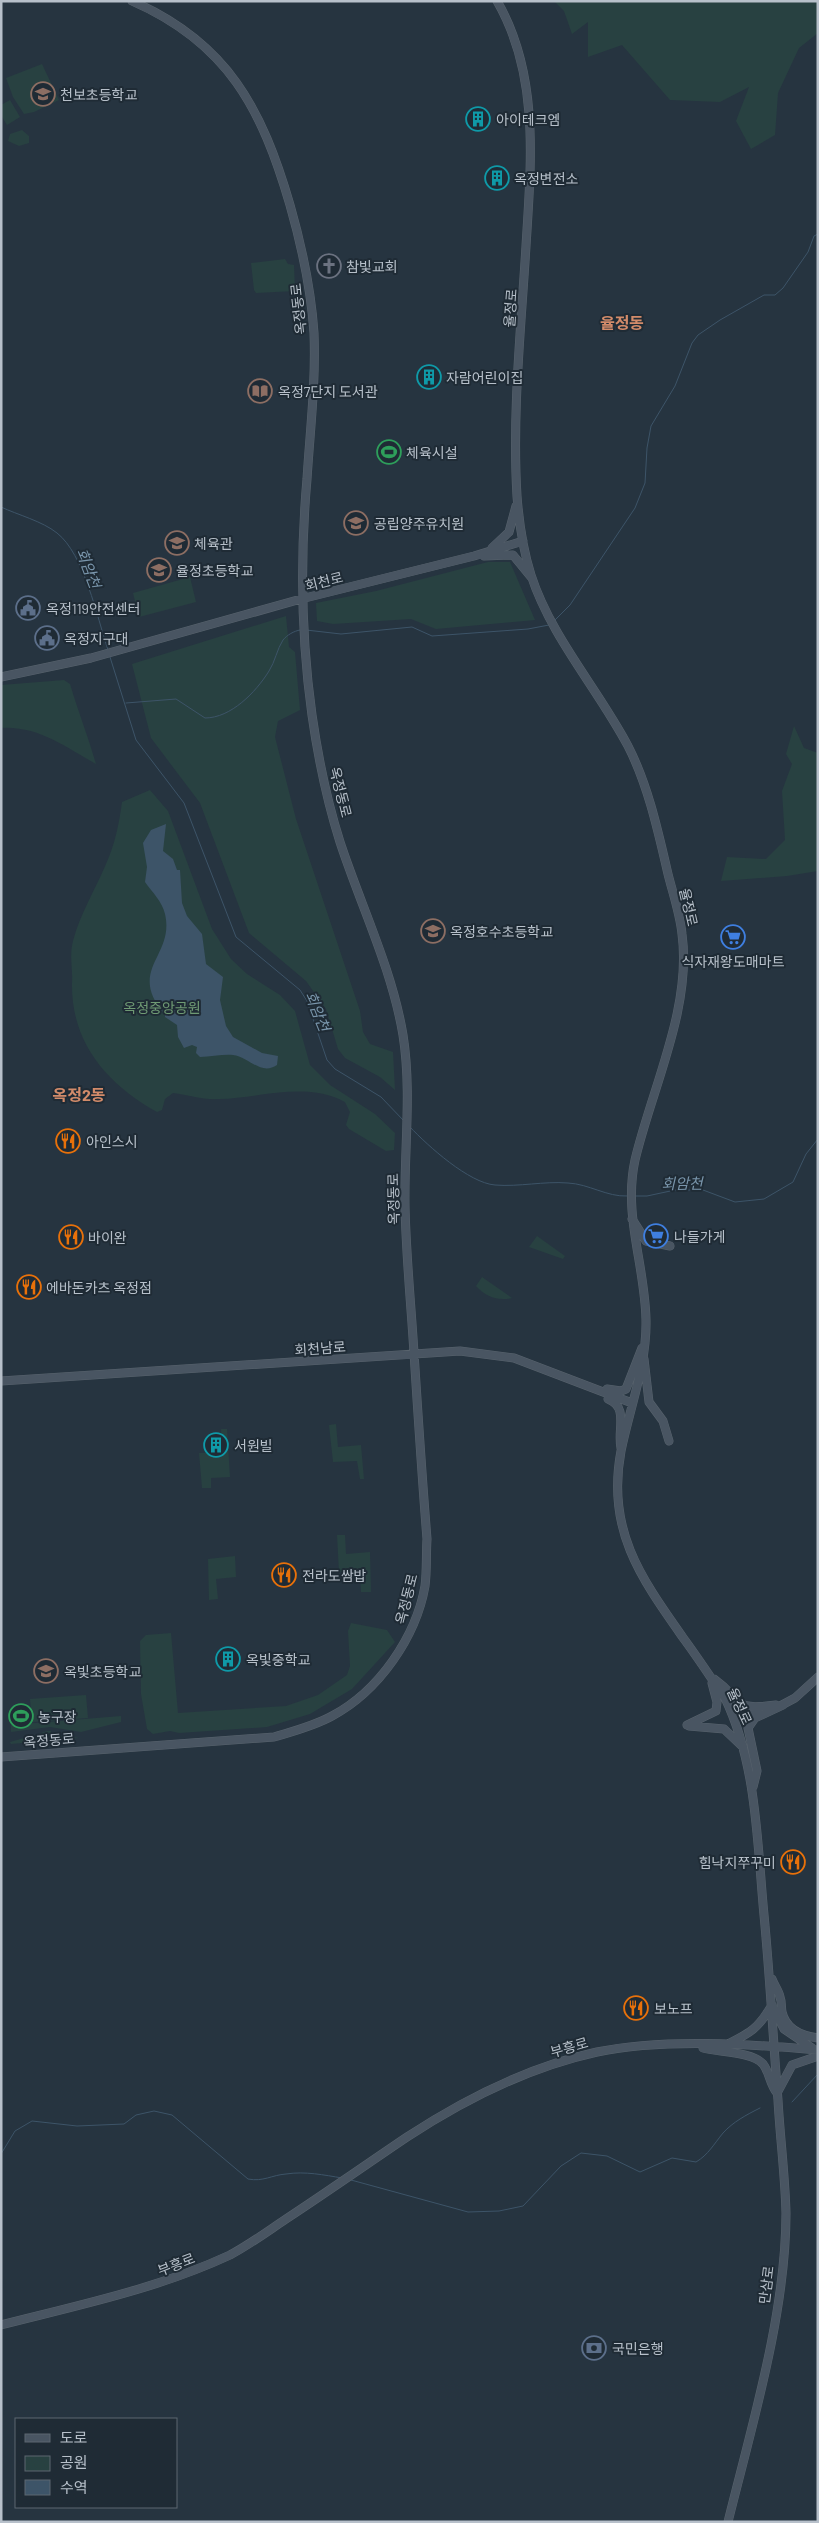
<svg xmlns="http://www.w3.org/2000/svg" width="819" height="2523" viewBox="0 0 819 2523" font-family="Barlow,'Noto Sans KR',sans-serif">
<rect width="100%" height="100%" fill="#263440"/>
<path fill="#284141" d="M 554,1 L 818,1 L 818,33 L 799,48 L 778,93 L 775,135 L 751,149 L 736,121 L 749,87 L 720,102 L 670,100 L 622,45 L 588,57 L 588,22 L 572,34 L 564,11 Z
M 42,64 L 59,100 L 34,112 L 24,114 L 13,97 L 6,78 Z
M 10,100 L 20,117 L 7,125 L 1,115 L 1,105 Z
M 22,130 L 29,136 L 29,143 L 19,146 L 8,141 L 10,134 Z
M 285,259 L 288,264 L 294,265 L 295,291 L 256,293 L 254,290 L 251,263 Z
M 488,562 L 510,562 L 535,620 L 436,629 L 411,619 L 333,624 L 317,621 L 316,603 L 376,591 Z
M 190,577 L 196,602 L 139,617 L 133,593 Z
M 286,616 L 289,647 L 295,652 L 300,710 L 278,721 L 275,737 L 296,819 L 360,1011 L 363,1032 L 370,1044 L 393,1052 L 395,1090 L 380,1077 L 345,1058 L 338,1049 L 326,1009 L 306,981 L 249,933 L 200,803 L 151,738 L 132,664 Z
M 64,680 L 70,684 C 78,711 88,736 96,764 C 65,747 39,726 1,728 L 1,685 Z
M 794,726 L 804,748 L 818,753 L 818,871 L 787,876 L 721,881 L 727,857 L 766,859 L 785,840 L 782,791 L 792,764 L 786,754 Z
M 150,790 L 168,811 L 212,929 L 231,959 L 247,974 L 280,995 L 295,1011 L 310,1065 L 330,1085 L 375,1114 L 395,1133 L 394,1150 L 386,1151 L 349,1129 L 346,1125 L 350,1112 L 345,1102 C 307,1081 260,1098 219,1099 C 203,1100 189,1095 173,1093 L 165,1099 L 162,1110 L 157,1112 C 107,1084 71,1043 72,983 C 73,969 69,956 73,941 C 80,914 95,890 106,864 C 115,844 119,824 122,802 Z
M 537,1236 L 565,1256 L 563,1259 L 529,1247 Z
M 482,1277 L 512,1298 C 498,1301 486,1297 476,1286 Z
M 336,1424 L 338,1447 L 361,1445 L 364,1479 L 360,1479 L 357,1461 L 333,1462 L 329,1425 Z
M 221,1429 L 227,1429 L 230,1477 L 211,1478 L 211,1488 L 202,1488 L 199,1453 L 222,1452 Z
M 337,1535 L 345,1535 L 346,1554 L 370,1552 L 371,1592 L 361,1592 L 360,1572 L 339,1572 Z
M 235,1556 L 236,1577 L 216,1579 L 218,1599 L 209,1600 L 208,1559 Z
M 351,1623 L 387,1630 L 395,1642 L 352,1689 L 310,1714 L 267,1727 L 179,1733 L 170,1731 L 153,1734 L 147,1729 L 141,1694 L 140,1641 L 146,1635 L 171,1633 L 178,1713 L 286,1706 L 318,1695 L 347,1675 L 350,1666 L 348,1631 Z
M 86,1695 L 88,1718 L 32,1722 L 30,1699 Z
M 121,1716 L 121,1722 L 81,1732 L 50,1727 L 11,1732 L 11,1725 Z
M 47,1731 L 51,1731 L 52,1740 L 64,1735 L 79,1738 L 11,1744 L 10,1742 L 31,1736 L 33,1740 L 32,1736 Z"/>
<path fill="#3d5468" d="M 166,824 L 163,851 L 173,859 L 177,870 L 180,870 L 182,903 L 187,916 L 202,934 L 206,964 L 223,977 L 220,1000 L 226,1026 L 233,1037 L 262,1053 L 278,1056 L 277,1065 C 261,1076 249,1057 233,1055 C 223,1054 211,1057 200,1057 L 196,1053 L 197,1047 L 192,1045 L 184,1048 L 178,1037 L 177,1025 L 165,1017 L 165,1015 C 126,969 175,957 165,914 C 162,901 152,892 145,882 L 147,867 L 143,843 L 151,830 Z"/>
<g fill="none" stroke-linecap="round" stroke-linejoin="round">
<path stroke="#3d5468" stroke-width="1" d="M 1,507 C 18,515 42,521 57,533 C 84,554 97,617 108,650
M 554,621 L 570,605 L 635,508 L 645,483 L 647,448 L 651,426 L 675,386 L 692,343 L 698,335 L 720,320 L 764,295 L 775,295 L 783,288 L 808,252 L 814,236 L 818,234
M 306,630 L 341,634 L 412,627 L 432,636 L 528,629 L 549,625
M 110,657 L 136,740 L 184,803 L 236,937 L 300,990 L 307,1001 L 327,1060 L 335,1069 L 381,1097 L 404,1121
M 126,703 L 176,699 L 205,718 C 231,718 256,692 269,671 C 275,662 277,649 283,640 C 287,635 294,631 300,630
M 410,1127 C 428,1146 469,1183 495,1185 C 519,1187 544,1181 568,1183 C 589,1184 607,1197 627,1196
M 634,1196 L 647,1196 L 675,1190 L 703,1190 L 735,1202 L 764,1199 L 793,1182 L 806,1154 L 818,1139
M 792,2102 L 818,2074
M 1,2154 L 15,2131 L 32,2121 L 77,2126 L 124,2124 L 136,2115 L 154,2111 L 172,2115 L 248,2179 C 263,2182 272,2175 286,2174 C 305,2171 324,2175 342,2178
M 351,2180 L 468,2212 L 499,2211 L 523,2206 L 561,2166 L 581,2153 L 607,2156 L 640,2172 L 672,2158 L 696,2162 C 708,2155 714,2144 723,2133 C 733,2122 746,2115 760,2108"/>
<g stroke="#58636d" stroke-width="9">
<path id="secondary" d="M 497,1 C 540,75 531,164 526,246 C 521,329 512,413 517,496 C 519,522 523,550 531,575 C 551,637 598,689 628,746 C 648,785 658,831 668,874 C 673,894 680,914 682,934 C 692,1008 652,1088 635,1160 C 623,1215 645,1265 646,1320 C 647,1364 630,1407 621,1451 C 606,1530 641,1578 684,1639 C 698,1658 711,1678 725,1698 C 757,1765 757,1842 764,1915 C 770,1977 773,2038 778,2100 C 780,2137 785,2175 786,2213 C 786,2313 752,2425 728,2522
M 492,548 L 509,532 L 516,506
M 484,556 L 513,555 L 531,577
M 1,677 L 91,658 L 301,599 L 474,556 L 523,541
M 632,1219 L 646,1241 L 670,1246
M 644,1359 L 649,1402 L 663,1421 L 669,1441
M 1,1381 L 460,1351 L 514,1358 L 632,1403
M 607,1389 L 621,1391 L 626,1389 L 642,1348
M 608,1399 C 629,1407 617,1430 621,1448
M 714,1679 C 745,1701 730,1711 776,1705
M 780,1706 L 795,1698 L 818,1677
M 735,1719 L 760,1712
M 687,1725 L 716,1711 L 717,1702 L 712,1683
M 689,1726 L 724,1729 L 743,1747
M 1,1757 L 274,1737 C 294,1731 314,1726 332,1716 C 379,1691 416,1637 425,1586 C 427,1571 426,1554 427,1539 C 422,1477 418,1415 414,1353 C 411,1304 406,1255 405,1206 C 404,1149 412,1092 403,1035 C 392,969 361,906 340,842 C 327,801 318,757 312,715 C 301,636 300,558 307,479 C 310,431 316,382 314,333 C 311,289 302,247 290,205 C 262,109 228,43 132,1
M 753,1787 L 757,1771 L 748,1728 L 755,1718 L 783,1705
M 772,1979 C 774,1985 779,1991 780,1997 C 782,2002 781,2007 782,2012 C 786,2030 802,2036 818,2038
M 774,2009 L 784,2029 L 812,2048
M 726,2045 C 750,2033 758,2029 772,2005
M 703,2048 C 719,2052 753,2052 763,2064 C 770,2073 769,2083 777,2093 L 792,2065 L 818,2056
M 1,2325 C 79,2305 157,2289 230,2255 C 249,2245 268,2231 286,2219 C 327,2192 367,2164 407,2137 C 465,2099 528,2067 597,2052 C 664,2038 749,2044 818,2050"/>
</g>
<use href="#secondary" stroke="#495562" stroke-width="8"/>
</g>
<defs>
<g id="school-ring" transform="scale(1.25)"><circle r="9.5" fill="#1f2b35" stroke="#8d6e63" stroke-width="1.5"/><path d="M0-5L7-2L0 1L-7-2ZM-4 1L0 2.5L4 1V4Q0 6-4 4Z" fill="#8d6e63"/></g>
<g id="building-ring" transform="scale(1.25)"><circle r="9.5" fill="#1f2b35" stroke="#0f9aa8" stroke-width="1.5"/><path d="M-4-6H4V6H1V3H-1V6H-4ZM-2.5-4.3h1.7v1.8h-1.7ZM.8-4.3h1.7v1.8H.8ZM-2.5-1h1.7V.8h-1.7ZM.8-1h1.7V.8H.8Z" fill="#0f9aa8"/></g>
<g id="church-ring" transform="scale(1.25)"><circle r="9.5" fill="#1f2b35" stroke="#6b7280" stroke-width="1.5"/><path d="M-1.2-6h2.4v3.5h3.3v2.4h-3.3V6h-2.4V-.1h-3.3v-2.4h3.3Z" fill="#6b7280"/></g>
<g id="library-ring" transform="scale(1.25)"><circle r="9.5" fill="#1f2b35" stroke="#8d6e63" stroke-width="1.5"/><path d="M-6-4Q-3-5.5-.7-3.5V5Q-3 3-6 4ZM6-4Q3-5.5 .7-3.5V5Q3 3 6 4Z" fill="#8d6e63"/></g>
<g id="stadium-ring" transform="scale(1.25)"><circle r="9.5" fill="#1f2b35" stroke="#2e9e5b" stroke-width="1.5"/><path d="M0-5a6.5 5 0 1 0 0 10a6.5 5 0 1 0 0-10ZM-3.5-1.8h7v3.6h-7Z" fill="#2e9e5b"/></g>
<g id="civic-ring" transform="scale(1.25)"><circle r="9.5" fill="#1f2b35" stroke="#5c6f8a" stroke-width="1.5"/><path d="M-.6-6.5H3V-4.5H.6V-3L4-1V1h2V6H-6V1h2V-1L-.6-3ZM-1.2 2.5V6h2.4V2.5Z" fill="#5c6f8a"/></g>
<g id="supermarket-ring" transform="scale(1.25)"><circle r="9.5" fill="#1f2b35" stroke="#3f7fe0" stroke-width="1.5"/><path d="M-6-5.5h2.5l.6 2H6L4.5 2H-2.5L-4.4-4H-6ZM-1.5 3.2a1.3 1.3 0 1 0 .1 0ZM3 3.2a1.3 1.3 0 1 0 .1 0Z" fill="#3f7fe0"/></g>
<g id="restaurant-ring" transform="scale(1.25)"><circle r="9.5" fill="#1f2b35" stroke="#e8710a" stroke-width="1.5"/><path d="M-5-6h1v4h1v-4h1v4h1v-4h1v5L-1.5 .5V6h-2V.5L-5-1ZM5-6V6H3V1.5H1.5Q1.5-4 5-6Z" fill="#e8710a"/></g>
<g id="bank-ring" transform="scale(1.25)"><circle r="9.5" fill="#1f2b35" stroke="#5c6f8a" stroke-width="1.5"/><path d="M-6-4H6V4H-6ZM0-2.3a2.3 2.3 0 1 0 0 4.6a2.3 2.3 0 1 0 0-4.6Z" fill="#5c6f8a"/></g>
</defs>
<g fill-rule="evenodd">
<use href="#school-ring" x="43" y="94"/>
<use href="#building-ring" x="478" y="119"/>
<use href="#building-ring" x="497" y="178"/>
<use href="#church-ring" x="329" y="266"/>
<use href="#building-ring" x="429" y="377"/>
<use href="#library-ring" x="260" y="391"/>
<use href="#stadium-ring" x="389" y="452"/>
<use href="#school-ring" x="356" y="523"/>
<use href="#school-ring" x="177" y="543"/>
<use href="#school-ring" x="159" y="570"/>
<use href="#civic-ring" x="28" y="608"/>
<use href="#civic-ring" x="47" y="638"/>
<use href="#school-ring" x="433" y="931"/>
<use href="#supermarket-ring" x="733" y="937"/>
<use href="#restaurant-ring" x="68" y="1141"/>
<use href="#supermarket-ring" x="656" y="1236"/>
<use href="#restaurant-ring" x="71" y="1237"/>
<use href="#restaurant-ring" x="29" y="1287"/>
<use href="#building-ring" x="216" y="1445"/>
<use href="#restaurant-ring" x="284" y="1575"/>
<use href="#building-ring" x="228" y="1659"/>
<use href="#school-ring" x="46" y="1671"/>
<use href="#stadium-ring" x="21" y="1716"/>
<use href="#restaurant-ring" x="793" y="1862"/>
<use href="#restaurant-ring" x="636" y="2008"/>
<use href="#bank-ring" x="594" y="2348"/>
</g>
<g text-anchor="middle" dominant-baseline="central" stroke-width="4" stroke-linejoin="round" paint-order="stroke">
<g font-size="14" fill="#b7c0ca" stroke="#1f2b35" text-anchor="start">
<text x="60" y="94">천보초등학교</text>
<text x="496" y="119">아이테크엠</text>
<text x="514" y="178">옥정변전소</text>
<text x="346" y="266">참빛교회</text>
<text x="446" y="377">자람어린이집</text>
<text x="278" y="391">옥정7단지 도서관</text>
<text x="406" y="452">체육시설</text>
<text x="374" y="523">공립양주유치원</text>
<text x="194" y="543">체육관</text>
<text x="176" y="570">율정초등학교</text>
<text x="46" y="608">옥정119안전센터</text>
<text x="64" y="638">옥정지구대</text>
<text x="450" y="931">옥정호수초등학교</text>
<text x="733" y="961" text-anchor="middle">식자재왕도매마트</text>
<text x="86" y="1141">아인스시</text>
<text x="674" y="1236">나들가게</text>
<text x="88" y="1237">바이완</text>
<text x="46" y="1287">에바돈카츠 옥정점</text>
<text x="234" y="1445">서원빌</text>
<text x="302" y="1575">전라도쌈밥</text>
<text x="246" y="1659">옥빛중학교</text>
<text x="64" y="1671">옥빛초등학교</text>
<text x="38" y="1716">농구장</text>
<text x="776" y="1862" text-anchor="end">힘낙지쭈꾸미</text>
<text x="654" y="2008">보노프</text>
<text x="612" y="2348">국민은행</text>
</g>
<g font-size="14" fill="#b7c0ca" stroke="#1f2b35">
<text transform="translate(510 308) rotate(-86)">율정로</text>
<text transform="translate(298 309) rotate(-96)">옥정동로</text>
<text transform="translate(324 581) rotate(-14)">회천로</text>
<text transform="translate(341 792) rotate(76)">옥정동로</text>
<text transform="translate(689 907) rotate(77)">율정로</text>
<text transform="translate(393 1199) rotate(-91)">옥정동로</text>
<text transform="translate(320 1348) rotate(-4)">회천남로</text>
<text transform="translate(406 1599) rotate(-76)">옥정동로</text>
<text transform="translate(740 1706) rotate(65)">율정로</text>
<text transform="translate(49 1740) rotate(-5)">옥정동로</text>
<text transform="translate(569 2047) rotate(-16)">부흥로</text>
<text transform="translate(176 2264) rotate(-21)">부흥로</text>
<text transform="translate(766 2285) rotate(-83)">만삼로</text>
</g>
<g font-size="14" fill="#6f9a74" stroke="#1f2b35">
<text x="162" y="1007">옥정중앙공원</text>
</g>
<g font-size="15" font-style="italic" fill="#7995ab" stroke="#1f2b35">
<text transform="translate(89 568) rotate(69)">회암천</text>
<text transform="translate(318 1011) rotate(68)">회암천</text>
<text transform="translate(682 1183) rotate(-1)">회암천</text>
</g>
<g font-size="16" font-weight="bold" fill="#d28b6a" stroke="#1f2b35">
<text x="622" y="322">율정동</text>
<text x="79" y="1094">옥정2동</text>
</g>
</g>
<rect width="819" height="2523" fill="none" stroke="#b7c0ca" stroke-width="5"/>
<rect x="15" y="2418" width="162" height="90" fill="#1f2b35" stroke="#5c6771"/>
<rect x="25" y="2434" width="25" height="8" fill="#495562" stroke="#5c6771"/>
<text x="60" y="2443" font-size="15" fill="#b7c0ca">도로</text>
<rect x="25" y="2456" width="25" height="15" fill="#284141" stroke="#5c6771"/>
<text x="60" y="2468" font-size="15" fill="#b7c0ca">공원</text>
<rect x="25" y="2480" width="25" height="15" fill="#3d5468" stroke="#5c6771"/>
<text x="60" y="2493" font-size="15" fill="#b7c0ca">수역</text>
</svg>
